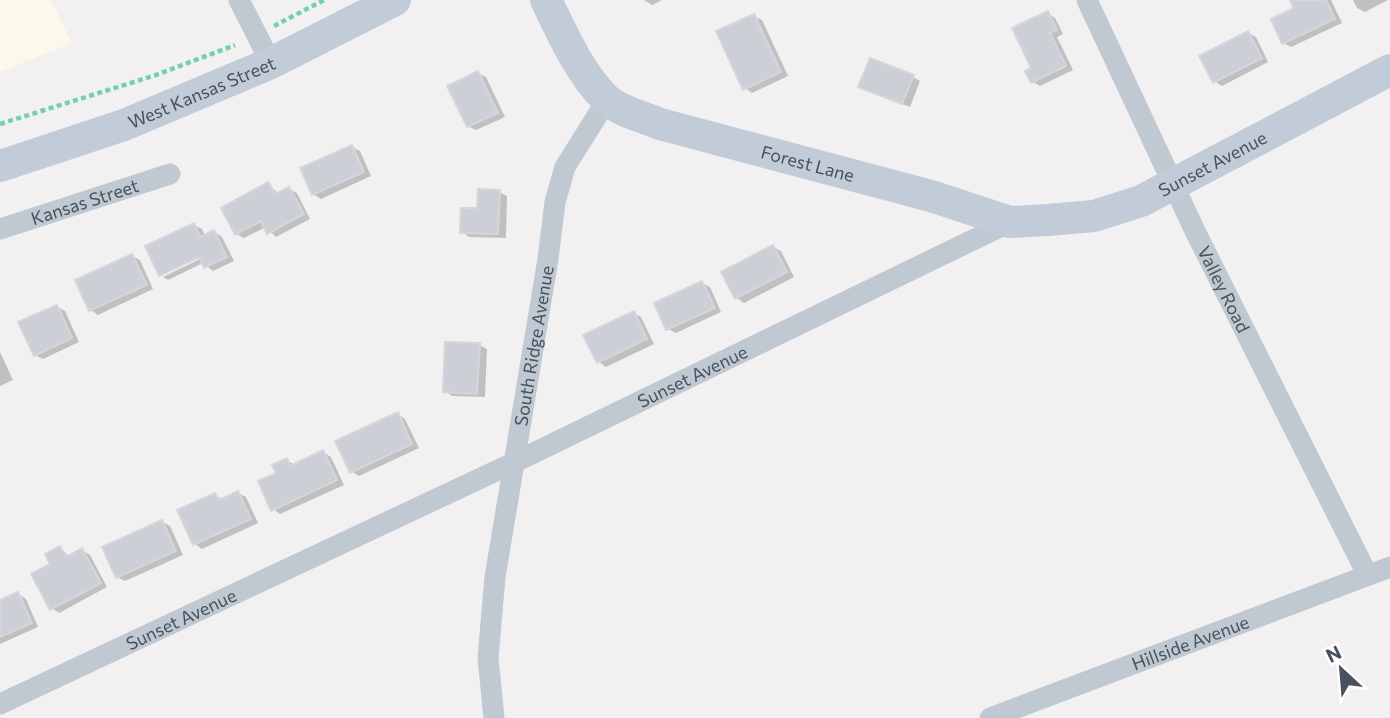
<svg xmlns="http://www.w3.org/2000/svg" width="1390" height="718" viewBox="0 0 1390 718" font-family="Commissioner,sans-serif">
<rect width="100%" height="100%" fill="#f2f0f0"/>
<path fill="#fcf8ea" d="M 0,0 L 51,0 L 72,43 L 0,72 Z"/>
<path fill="#0003" d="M 644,0 L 662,0 L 652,5 Z
M 1292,0 L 1331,0 L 1342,23 L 1291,47 L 1284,43 L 1296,9 Z
M 1353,0 L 1388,0 L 1365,12 L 1357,8 Z
M 1047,13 L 1055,18 L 1063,34 L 1057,37 L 1073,70 L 1040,86 L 1032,81 L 1033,69 Z
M 754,16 L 762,20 L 788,76 L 752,93 L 745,88 Z
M 1248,33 L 1256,37 L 1268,62 L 1222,86 L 1214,81 Z
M 478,73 L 486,77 L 505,117 L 476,130 L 468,126 Z
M 913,77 L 920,81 L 910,107 L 868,91 Z
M 352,147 L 360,151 L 371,176 L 321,199 L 313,194 Z
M 268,184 L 279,194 L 289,189 L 297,193 L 310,219 L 276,237 L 266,227 L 244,238 L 236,234 Z
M 499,192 L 507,196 L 506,238 L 469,237 L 462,232 Z
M 194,225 L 202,229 L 205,236 L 214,232 L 222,237 L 234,261 L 213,271 L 203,263 L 168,280 L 163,277 L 208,255 L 206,252 L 160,275 Z
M 773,247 L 781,251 L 794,277 L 744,303 L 737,298 Z
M 132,256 L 140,260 L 153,289 L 98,315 L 91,310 Z
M 702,283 L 710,287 L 721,312 L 676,333 L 668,329 Z
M 57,307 L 65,311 L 79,342 L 43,359 L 35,355 Z
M 634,313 L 641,317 L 654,344 L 606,367 L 599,362 Z
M 479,345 L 487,349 L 485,397 L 452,396 L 445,391 Z
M 0,352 L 13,380 L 0,386 Z
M 397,414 L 405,419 L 419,448 L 359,476 L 351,471 Z
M 323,452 L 331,457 L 344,485 L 280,514 L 273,509 L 286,460 L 295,465 Z
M 238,493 L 246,497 L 258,523 L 202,549 L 195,544 L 215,495 L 224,500 Z
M 162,522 L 170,526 L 183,555 L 125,581 L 117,577 Z
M 60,548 L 70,557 L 82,550 L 90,555 L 107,587 L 59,613 L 52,608 L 53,565 Z
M 18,594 L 26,599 L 38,627 L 0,644 L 0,602 Z"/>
<path fill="#cccfd5" stroke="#d4d6dc" stroke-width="2" d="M 1290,0 L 1326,0 L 1335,19 L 1282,44 L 1271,19 L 1294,8 Z
M 1048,11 L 1057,30 L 1050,33 L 1066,66 L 1031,83 L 1025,71 L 1031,68 L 1012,28 Z
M 754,14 L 781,72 L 743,90 L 716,31 Z
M 1248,31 L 1262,58 L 1213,83 L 1199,56 Z
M 870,58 L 914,75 L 902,104 L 858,87 Z
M 478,71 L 498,113 L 467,127 L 447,86 Z
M 352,145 L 364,172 L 312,195 L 300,168 Z
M 268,182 L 275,194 L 289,187 L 304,214 L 267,234 L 261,221 L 235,235 L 221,208 Z
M 478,189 L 500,190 L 498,234 L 460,233 L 461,208 L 477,208 Z
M 194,223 L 200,237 L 214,230 L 227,257 L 204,268 L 199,257 L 159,276 L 145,246 Z
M 773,245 L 787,272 L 735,299 L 721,272 Z
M 132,254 L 147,285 L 89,311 L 75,280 Z
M 702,281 L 715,308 L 666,330 L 654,303 Z
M 57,305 L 72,338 L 34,356 L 18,322 Z
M 634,311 L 647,339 L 597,363 L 583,335 Z
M 445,342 L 480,343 L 477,394 L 443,392 Z
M 398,412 L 412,444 L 350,473 L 335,441 Z
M 323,450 L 337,480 L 271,511 L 258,481 L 276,473 L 272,465 L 287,458 L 290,466 Z
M 238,491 L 251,519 L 193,545 L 177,510 L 215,493 L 219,500 Z
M 162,520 L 176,551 L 116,578 L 102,547 Z
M 60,546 L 66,557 L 82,548 L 101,583 L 50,610 L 31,574 L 50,564 L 45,554 Z
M 18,592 L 32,623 L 0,637 L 0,600 Z"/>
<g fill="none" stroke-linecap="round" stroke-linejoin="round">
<path stroke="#75cfa9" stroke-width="4.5" stroke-dasharray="5 3.5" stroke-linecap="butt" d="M 274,26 L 324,0
M 0,124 L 156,75 L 235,45"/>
<g stroke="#c0c9d2" stroke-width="21">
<path d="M 239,0 L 271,63"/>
<path id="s1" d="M 1087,0 L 1195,231 L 1367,574"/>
<path id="s2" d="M 0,229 L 170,174"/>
<path id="s3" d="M 0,704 L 513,463 L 1010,222"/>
<path id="s4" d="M 494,718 L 488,658 L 495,577 L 548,259 L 555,202 L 565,167 L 607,100"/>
<path id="s5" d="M 990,718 L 1390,567"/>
</g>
<g stroke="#c2ccd9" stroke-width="32">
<path id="s6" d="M 546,0 C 562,33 579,72 605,98 C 618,111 644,117 660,124 L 931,196 L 1010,222 L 1048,220 L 1094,216 L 1141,201 L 1390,70"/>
<path id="s7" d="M 0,166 L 124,125 L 271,63 L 395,0"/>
</g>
</g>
<g text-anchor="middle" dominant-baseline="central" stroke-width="7" stroke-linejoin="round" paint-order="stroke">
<g font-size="18" fill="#47525e" stroke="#fff">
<text stroke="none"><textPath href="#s7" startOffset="215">West Kansas Street</textPath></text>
<text stroke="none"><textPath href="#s6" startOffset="329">Forest Lane</textPath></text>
<text stroke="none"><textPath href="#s6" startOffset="754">Sunset Avenue</textPath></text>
<text stroke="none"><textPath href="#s2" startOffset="89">Kansas Street</textPath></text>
<text stroke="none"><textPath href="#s1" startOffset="320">Valley Road</textPath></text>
<text stroke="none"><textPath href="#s4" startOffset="376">South Ridge Avenue</textPath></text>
<text stroke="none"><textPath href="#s3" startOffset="766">Sunset Avenue</textPath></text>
<text stroke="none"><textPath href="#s3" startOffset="200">Sunset Avenue</textPath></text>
<text stroke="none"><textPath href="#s5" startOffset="214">Hillside Avenue</textPath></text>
</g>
</g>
<g transform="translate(1341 669) rotate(334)" stroke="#ffffff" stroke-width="5" paint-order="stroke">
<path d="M0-5L12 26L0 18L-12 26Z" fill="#47525e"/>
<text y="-10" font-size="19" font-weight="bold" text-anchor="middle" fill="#47525e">N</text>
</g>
</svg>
